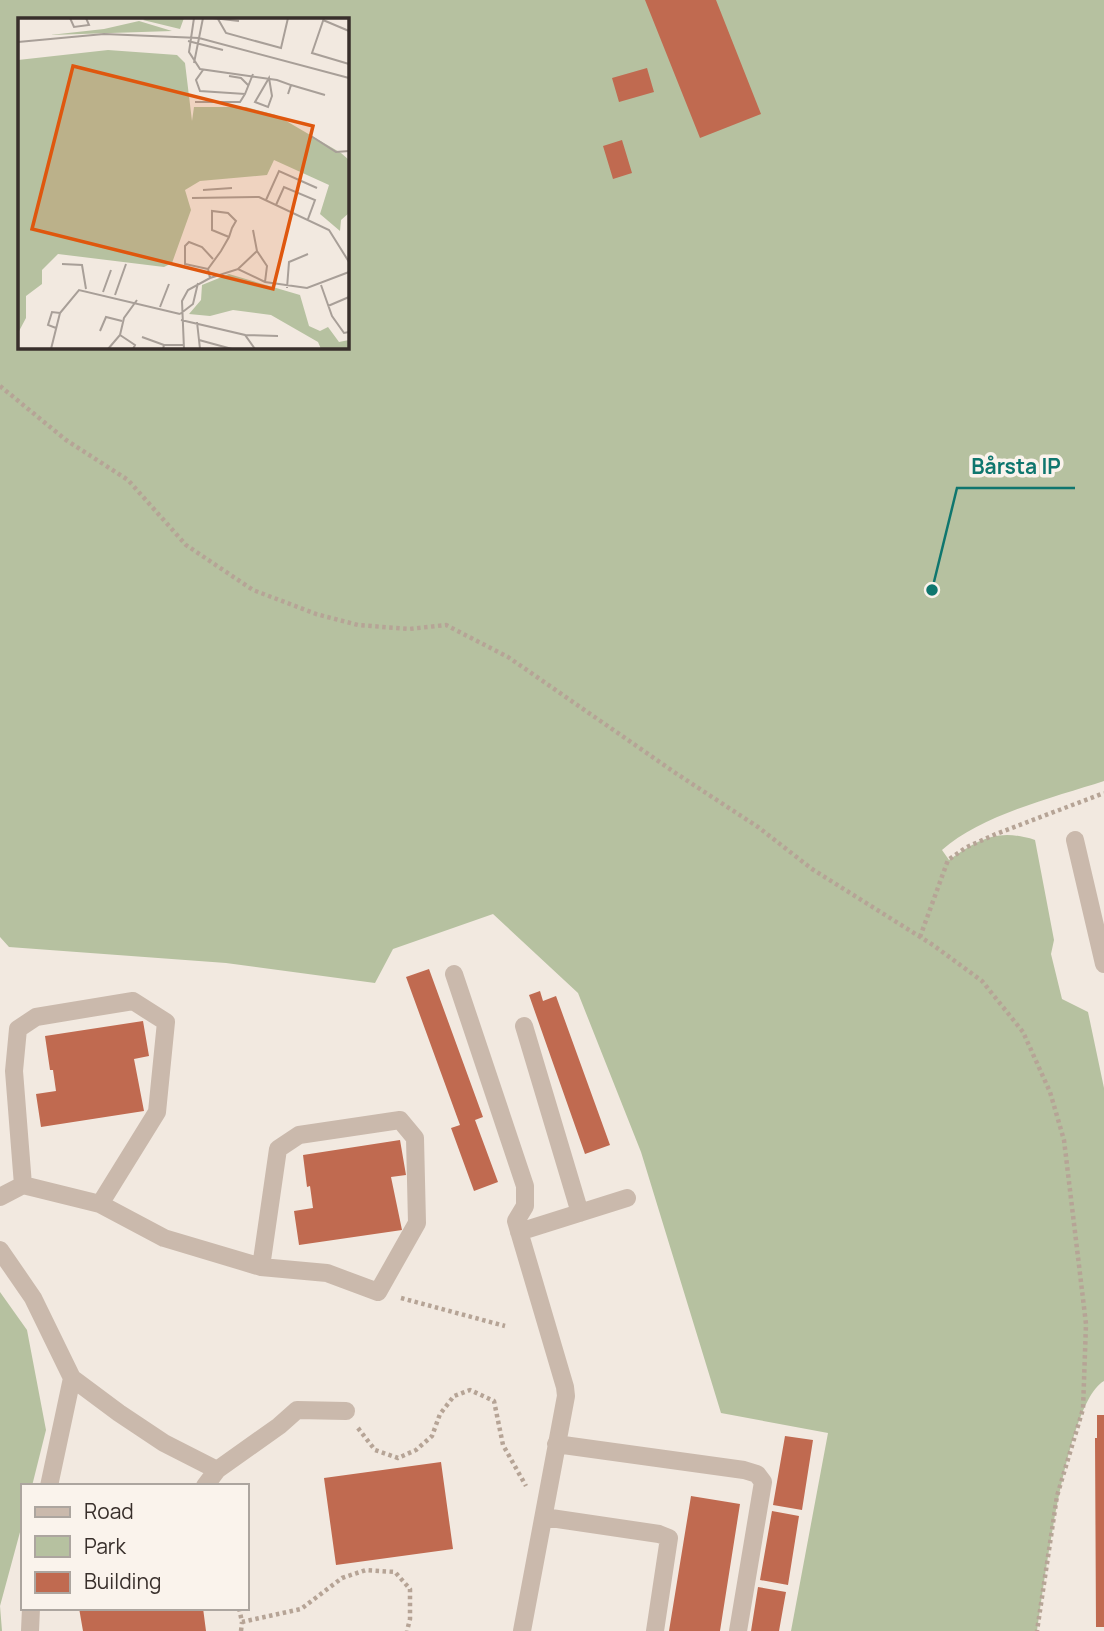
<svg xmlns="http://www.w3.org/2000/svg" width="1104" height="1631" viewBox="0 0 1104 1631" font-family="Manrope,sans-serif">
<rect width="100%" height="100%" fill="#f2e9e0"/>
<path fill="#b6c1a0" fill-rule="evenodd" d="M 0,0 L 1104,0 L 1104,781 C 1055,797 981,815 942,850 L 949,860 C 979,839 998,828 1035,840 L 1054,940 L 1051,954 L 1062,999 L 1088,1012 L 1104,1088 L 1104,1381 C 1066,1402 1044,1585 1037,1631 L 791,1631 L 828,1433 L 721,1413 L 641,1152 L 578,993 L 493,914 L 393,949 L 375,983 L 226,963 L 9,947 L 0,937 ZM 19,19 L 346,19 L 346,346 L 19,346 Z
M 0,1292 L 27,1330 L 46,1430 L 32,1486 L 23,1486 L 23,1521 L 0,1606 L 2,1631 L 0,1631 Z"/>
<path fill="#c06a50" d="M 645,0 L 716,0 L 761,114 L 700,138 Z
M 647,68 L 654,92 L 619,102 L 612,78 Z
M 622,140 L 632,173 L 613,179 L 603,146 Z
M 429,969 L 483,1117 L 475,1120 L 498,1182 L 474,1191 L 451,1128 L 460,1125 L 406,977 Z
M 540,991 L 543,1001 L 556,996 L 610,1145 L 585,1154 L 529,995 Z
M 143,1021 L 149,1056 L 134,1059 L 144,1111 L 41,1127 L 36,1094 L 56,1091 L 53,1070 L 50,1070 L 45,1036 Z
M 400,1140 L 406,1175 L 391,1177 L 402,1230 L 299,1245 L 294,1211 L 313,1208 L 310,1186 L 307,1187 L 303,1155 Z
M 1097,1415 L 1104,1415 L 1104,1627 L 1096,1627 L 1095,1438 L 1097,1438 Z
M 785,1436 L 813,1440 L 802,1510 L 773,1505 Z
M 441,1462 L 453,1549 L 336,1565 L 324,1478 Z
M 691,1496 L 740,1504 L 720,1631 L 669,1631 Z
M 772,1511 L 799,1516 L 788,1585 L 760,1580 Z
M 758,1587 L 786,1592 L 779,1631 L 751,1631 Z
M 79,1608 L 203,1608 L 206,1631 L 83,1631 Z"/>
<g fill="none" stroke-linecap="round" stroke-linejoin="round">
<path stroke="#b6a496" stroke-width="4.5" stroke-dasharray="3.5 3.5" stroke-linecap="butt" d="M 0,386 L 66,440 L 128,480 L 186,545 L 253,590 L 316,614 L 358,625 L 409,629 L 446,625 L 508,657 L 677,774 L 758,827 L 812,869 L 933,945 L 982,981 L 1023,1032 L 1050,1092 L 1064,1140 L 1086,1324 L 1083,1409 L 1057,1496 L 1037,1631
M 920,937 L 948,860 L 967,847 L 996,834 L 1104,793
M 401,1298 L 505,1326
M 358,1428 L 375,1450 L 398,1458 L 416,1450 L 432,1436 L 440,1414 L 454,1396 L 470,1390 L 494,1401 L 503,1445 L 526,1486
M 239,1608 L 242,1622 L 301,1609 L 342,1578 L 366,1570 L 395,1572 L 410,1589 L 410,1619 L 407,1631
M 241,1631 L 242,1622"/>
<path stroke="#cab9ac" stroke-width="18" d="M 1075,840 L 1104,964
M 454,974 L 525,1186 L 525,1206 L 516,1221 L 565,1387 L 566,1396 L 522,1631
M 524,1026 L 580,1213
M 23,1185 L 14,1071 L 18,1029 L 36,1017 L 133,1001 L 166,1022 L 157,1112 L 100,1204
M 0,1197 L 23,1185 L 100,1204 L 164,1238 L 261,1267 L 327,1273 L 378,1292 L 417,1223 L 415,1138 L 400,1120 L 299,1135 L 278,1149 L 261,1267
M 519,1232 L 627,1198
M 0,1250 L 33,1298 L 72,1378 L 49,1486
M 72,1378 L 119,1413 L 164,1443 L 217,1470 L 205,1486
M 556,1444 L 744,1470 L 757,1474 L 763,1482 L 738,1631
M 217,1470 L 279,1426 L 297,1410 L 346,1411
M 544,1517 L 659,1534 L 669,1538 L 655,1631
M 30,1631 L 31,1608"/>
</g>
<g transform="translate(18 18)">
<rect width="331" height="331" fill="#f2e9e0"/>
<path d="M 166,0 L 162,11 L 125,2 L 129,0 ZM 121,3 L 154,13 L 32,17 L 86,11 ZM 90,32 L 159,37 L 167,45 L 174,103 L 176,89 L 228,89 L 258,97 L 323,135 L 331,142 L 331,195 L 323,202 L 322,213 L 302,196 L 311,167 L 256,142 L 249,157 L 182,163 L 167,172 L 173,192 L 154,245 L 146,249 L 40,236 L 24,252 L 24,266 L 8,278 L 8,300 L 0,315 L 0,42 ZM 211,256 L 282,277 L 291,308 L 302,313 L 310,309 L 321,324 L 331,322 L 331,331 L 303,331 L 300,324 L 253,297 L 215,292 L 192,298 L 171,296 L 183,282 L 184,267 Z" fill="#b6c1a0"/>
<path fill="none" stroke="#a89f98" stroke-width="2" d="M 52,0 L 56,9 L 71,7 L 68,0M 176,0 L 171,34 L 182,51 L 259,62 L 273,67 L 270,76M 195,0 L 221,3M 306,0 L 294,35 L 331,46M 200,1 L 208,15 L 263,30 L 270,0M 305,2 L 331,13M 170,23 L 205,32M 0,24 L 86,16 L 181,20 L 331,60M 176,45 L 185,0M 185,52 L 178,62 L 182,73 L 227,76 L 235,56M 211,58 L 223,60 L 231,68M 251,60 L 254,78 L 250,89 L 237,84 ZM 273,67 L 307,77M 177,84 L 222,84 L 227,76M 293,118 L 318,134 L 331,133M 185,172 L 214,170M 174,180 L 241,179 L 311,212 L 331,244M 248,182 L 261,153 L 299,170M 258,187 L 266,169 L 297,182 L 290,201M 235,212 L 239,233M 44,246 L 64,247 L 68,271M 190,251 L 167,246 L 167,228 L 171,224 L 184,229 L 195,241M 220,251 L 239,233 L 249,248 L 247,264M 192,260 L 190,251 L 203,233 L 211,219 L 214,210 L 218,203 L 210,195 L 194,193 L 194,212 L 211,219M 303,267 L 314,298 L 326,315 L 331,314M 269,270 L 271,244 L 290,236M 85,274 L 93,252M 97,277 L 108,246M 310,288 L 331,279M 142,289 L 151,266M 162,296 L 175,286 L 180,265M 163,302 L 227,317 L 237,331M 179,304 L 182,331M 38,310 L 30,307 L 34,294 L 42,295M 82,313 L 88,299 L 104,303M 102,317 L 117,327 L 115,331M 227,317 L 260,318M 124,319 L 146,327M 181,322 L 214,331M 33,331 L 42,295 L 61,272 L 162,296M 90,331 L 102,317 L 106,300 L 119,282M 145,331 L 146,327 L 165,327M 166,331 L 164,283 L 170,272 L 192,260 L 220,251 L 247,264 L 289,270 L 331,254"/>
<path fill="#df570e" fill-opacity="0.15" stroke="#df570e" stroke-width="3.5" d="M 55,48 L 295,108 L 255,271 L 14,211 Z"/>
<rect width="331" height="331" fill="none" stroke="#382f2b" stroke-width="3.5"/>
</g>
<path fill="none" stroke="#0f766e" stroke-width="2.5" d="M932 590L957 488H1075"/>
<circle fill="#0f766e" stroke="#faf3ec" stroke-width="2.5" cx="932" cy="590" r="7"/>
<g font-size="21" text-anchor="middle" font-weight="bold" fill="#0f766e" stroke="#faf3ec" stroke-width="7" stroke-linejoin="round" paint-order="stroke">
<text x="1016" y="474">Bårsta IP</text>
</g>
<rect x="21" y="1484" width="228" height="126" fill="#faf3ec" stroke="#aca59f" stroke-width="2"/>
<rect x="35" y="1507" width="35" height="10" fill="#cab9ac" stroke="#aca59f" stroke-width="2"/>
<text x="84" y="1519" font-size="21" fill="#382f2b">Road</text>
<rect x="35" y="1536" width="35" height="21" fill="#b6c1a0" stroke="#aca59f" stroke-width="2"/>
<text x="84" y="1554" font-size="21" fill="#382f2b">Park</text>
<rect x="35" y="1572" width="35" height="21" fill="#c06a50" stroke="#aca59f" stroke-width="2"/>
<text x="84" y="1589" font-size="21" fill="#382f2b">Building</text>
</svg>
